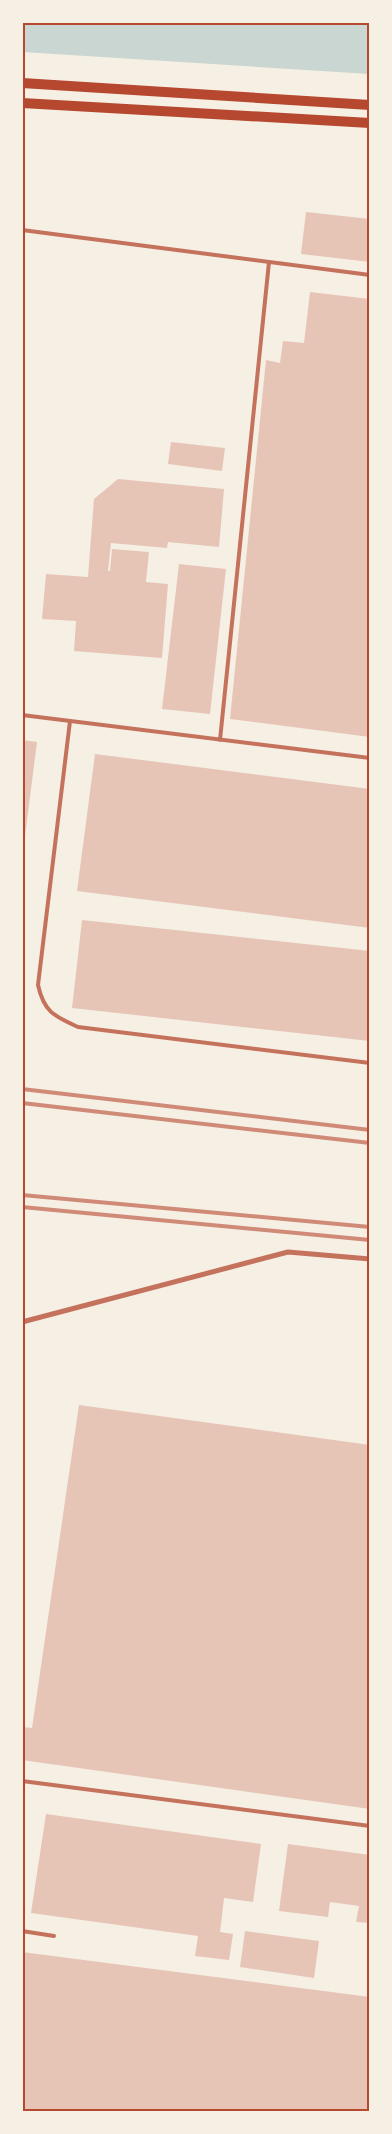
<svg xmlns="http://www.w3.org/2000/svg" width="392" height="2134" viewBox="0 0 392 2134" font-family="Cabin,sans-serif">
<rect width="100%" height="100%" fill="#f6efe4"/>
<path fill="#c9d6d2" d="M 22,23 L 369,23 L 369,74 L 23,52 Z"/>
<path fill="#e6c5b7" d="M 306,212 L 370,219 L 370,262 L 301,254 Z
M 310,292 L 370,299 L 370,737 L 230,719 L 266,360 L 280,363 L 283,341 L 304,343 Z
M 171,442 L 225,448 L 222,471 L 168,464 Z
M 118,479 L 224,489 L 219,547 L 168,542 L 167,548 L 111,543 L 108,571 L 110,571 L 112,549 L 149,552 L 146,582 L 168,584 L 162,658 L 74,651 L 76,621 L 42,619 L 46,574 L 88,577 L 94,499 Z
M 179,564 L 226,569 L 210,714 L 162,709 Z
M 22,740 L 37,742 L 24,844 L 22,844 Z
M 95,754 L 370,789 L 370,928 L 77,891 Z
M 82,920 L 370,951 L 370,1041 L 72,1008 Z
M 79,1405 L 370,1445 L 370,1809 L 22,1760 L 22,1727 L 32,1728 Z
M 46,1814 L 261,1844 L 253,1902 L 224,1898 L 220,1932 L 233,1934 L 229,1960 L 195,1956 L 198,1936 L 31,1913 Z
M 288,1844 L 370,1855 L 370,1923 L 356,1922 L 359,1906 L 330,1902 L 328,1917 L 279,1911 Z
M 245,1931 L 319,1941 L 314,1978 L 240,1967 Z
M 22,1952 L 370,1997 L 370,2112 L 22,2112 Z"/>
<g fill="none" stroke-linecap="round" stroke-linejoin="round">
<path stroke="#c5725c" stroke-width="4" d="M 22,230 L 370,275
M 22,715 L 370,758
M 70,721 L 38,985 C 44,1012 54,1016 78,1027 L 370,1063
M 220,740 L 269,262
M 22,1781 L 370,1826
M 22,1931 L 54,1936"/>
<path stroke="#c5725c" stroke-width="5" d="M 22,1322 L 288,1252 L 370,1259"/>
<path stroke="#b5482f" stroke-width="10" d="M 22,83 L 370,105
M 22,103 L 370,123"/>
<path stroke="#cf8b77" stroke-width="4" d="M 22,1089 L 370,1130
M 22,1103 L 370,1143
M 22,1195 L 370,1227
M 22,1207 L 370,1240"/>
</g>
<rect width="392" height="2134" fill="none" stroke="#f6efe4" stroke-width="48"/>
<rect x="24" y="24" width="344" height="2086" fill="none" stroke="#b5482f" stroke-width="2"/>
</svg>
